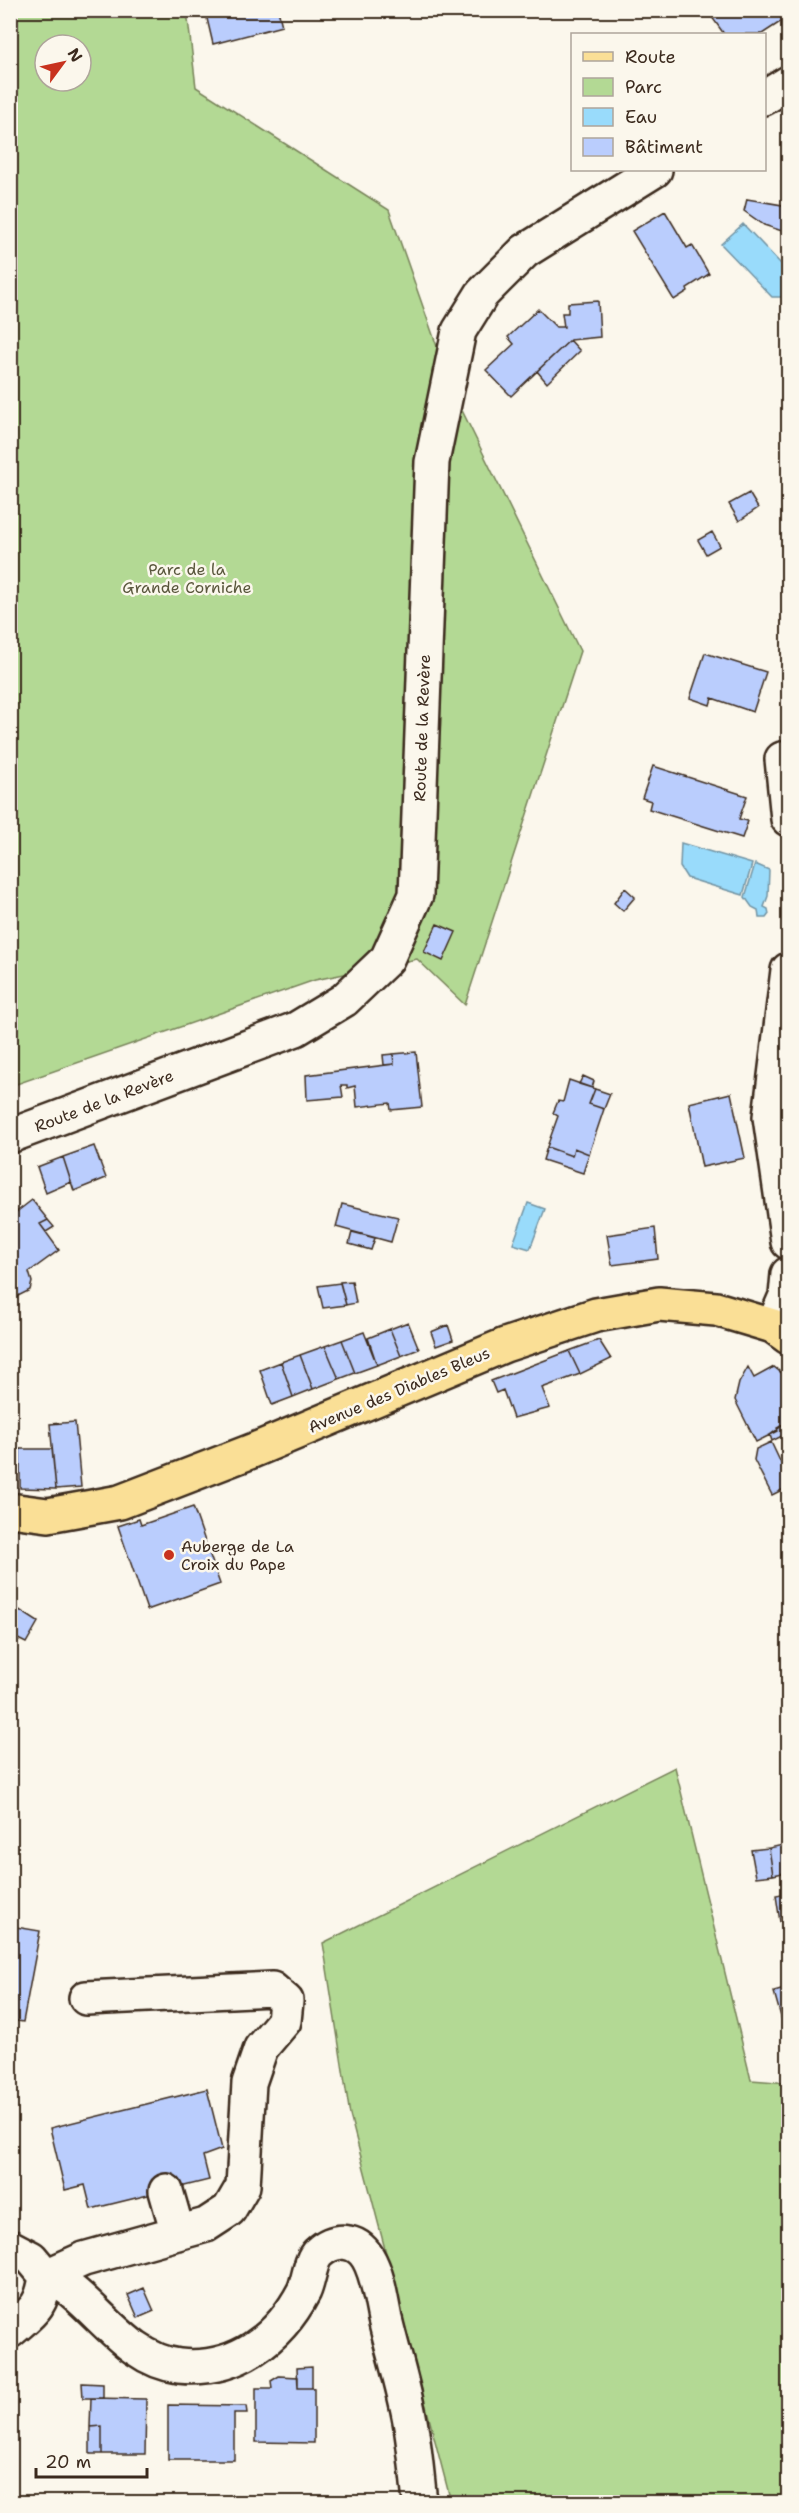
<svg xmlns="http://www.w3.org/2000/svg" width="799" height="2513" viewBox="0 0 799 2513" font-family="'Shantell Sans',sans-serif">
<rect width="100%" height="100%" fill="#fbf7ec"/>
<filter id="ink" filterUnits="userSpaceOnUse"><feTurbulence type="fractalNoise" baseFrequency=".0167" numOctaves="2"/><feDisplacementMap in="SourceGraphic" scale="12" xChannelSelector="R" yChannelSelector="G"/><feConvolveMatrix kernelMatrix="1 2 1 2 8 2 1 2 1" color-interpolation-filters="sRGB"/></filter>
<g filter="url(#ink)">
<path fill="#b3d994" stroke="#778259" stroke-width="1.5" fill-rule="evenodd" d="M 10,11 L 187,11 L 196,87 L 389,210 L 453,392 L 580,651 L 465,1005 L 417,959 L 315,980 L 11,1086 ZM 45,45 L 81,45 L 81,81 L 45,81 Z
M 675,1767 L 751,2080 L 788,2083 L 788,2502 L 451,2502 L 350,2115 L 323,1943 Z"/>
<path fill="#99dbfb" stroke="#7394a3" stroke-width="1.5" d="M 743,224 L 783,266 L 788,267 L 788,297 L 772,297 L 721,244 Z
M 681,843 L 752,864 L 743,895 L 687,878 L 680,867 Z
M 755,864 L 769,870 L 768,896 L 764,907 L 768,909 L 769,914 L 766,918 L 759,918 L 758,910 L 752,907 L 745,897 Z
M 528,1203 L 545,1209 L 530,1249 L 513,1244 Z"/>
<path fill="#bacdfd" stroke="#3b2a1e" stroke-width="1.5" d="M 205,10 L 278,10 L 282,26 L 213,44 Z
M 713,10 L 788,10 L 788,17 L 762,34 L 724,34 L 709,13 Z
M 747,199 L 788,206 L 788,233 L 764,225 L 744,211 Z
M 665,211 L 687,248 L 692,245 L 709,274 L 687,288 L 688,291 L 674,300 L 632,231 Z
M 598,301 L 600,337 L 570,340 L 511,396 L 486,370 L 514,344 L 508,337 L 538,309 L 556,327 L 564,327 L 562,313 L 568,313 L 568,303 Z
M 788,324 L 788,402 L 787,402 Z
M 570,340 L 580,351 L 547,383 L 537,371 Z
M 749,493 L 758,508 L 739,521 L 729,504 Z
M 712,532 L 720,546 L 706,554 L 698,540 Z
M 705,653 L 766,672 L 753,712 L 712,698 L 710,705 L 690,698 Z
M 653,766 L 747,796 L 739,819 L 748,821 L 742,838 L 649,809 L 651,801 L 642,798 Z
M 625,888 L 635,897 L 623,911 L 614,903 Z
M 437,924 L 456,932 L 443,961 L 424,952 Z
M 416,1052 L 422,1107 L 391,1110 L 390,1103 L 357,1107 L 355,1086 L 347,1088 L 347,1085 L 341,1085 L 343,1097 L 307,1100 L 306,1075 L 394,1064 L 393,1054 Z
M 393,1054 L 394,1064 L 384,1065 L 383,1055 Z
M 583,1076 L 594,1081 L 592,1088 L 579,1084 Z
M 569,1080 L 595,1089 L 589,1104 L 604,1109 L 589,1154 L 574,1148 L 572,1156 L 547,1147 L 558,1116 L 553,1113 L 558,1101 L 563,1102 Z
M 595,1089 L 610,1094 L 604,1109 L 589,1104 Z
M 731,1093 L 745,1158 L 702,1167 L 689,1103 Z
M 94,1146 L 106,1178 L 74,1191 L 63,1157 Z
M 547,1147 L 572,1156 L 574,1148 L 589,1154 L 583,1173 L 543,1160 Z
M 63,1157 L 71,1182 L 46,1193 L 37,1167 Z
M 32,1200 L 48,1220 L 40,1224 L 59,1250 L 29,1272 L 32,1282 L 30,1290 L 18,1296 L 11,1295 L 10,1217 Z
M 342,1204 L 398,1217 L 391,1242 L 336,1227 Z
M 48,1220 L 54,1227 L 46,1232 L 40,1224 Z
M 655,1228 L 658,1259 L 612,1265 L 607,1235 Z
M 352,1232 L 375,1238 L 371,1250 L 349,1244 Z
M 352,1281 L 356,1303 L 346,1305 L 340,1282 Z
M 340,1283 L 346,1305 L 323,1308 L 318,1286 Z
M 408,1322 L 419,1349 L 401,1356 L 390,1329 Z
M 448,1325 L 453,1340 L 436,1346 L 431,1332 Z
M 390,1329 L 401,1356 L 377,1365 L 368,1338 Z
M 364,1332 L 377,1365 L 355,1373 L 342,1340 Z
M 342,1340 L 355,1373 L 339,1379 L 325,1346 Z
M 599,1340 L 611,1359 L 580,1374 L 569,1351 Z
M 325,1346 L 339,1379 L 313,1389 L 300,1355 Z
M 569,1351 L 580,1374 L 542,1388 L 550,1408 L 513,1418 L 503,1390 L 496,1393 L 491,1381 Z
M 300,1355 L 313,1389 L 293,1397 L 281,1362 Z
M 281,1362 L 293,1397 L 272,1405 L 260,1370 Z
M 748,1367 L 754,1378 L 774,1367 L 784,1375 L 788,1384 L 788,1422 L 777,1428 L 778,1431 L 756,1442 L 735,1400 L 739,1383 Z
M 75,1422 L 81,1487 L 56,1489 L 50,1424 Z
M 786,1423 L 788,1433 L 772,1441 L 770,1435 Z
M 771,1442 L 788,1478 L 788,1487 L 772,1495 L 754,1460 L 756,1449 Z
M 20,1449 L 52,1449 L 56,1489 L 20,1488 Z
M 193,1507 L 220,1584 L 147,1610 L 118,1526 L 139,1519 L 141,1525 Z
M 10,1604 L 38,1622 L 26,1643 L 10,1635 Z
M 788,1844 L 788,1872 L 773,1875 L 769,1848 Z
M 769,1848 L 773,1875 L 756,1877 L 751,1850 Z
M 788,1893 L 788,1920 L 780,1922 L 776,1895 Z
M 10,1926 L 40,1931 L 23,2022 L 10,2020 Z
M 788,1988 L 788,2022 L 783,2024 L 774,1992 Z
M 207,2089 L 222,2149 L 203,2156 L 209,2180 L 91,2209 L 85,2185 L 65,2190 L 50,2128 Z
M 144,2288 L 154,2311 L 138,2318 L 128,2295 Z
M 312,2367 L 312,2388 L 298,2388 L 297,2368 Z
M 279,2376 L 298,2377 L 298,2388 L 314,2388 L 314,2443 L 256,2442 L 256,2388 L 272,2388 L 271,2381 Z
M 82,2383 L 103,2384 L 103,2398 L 83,2398 Z
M 91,2398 L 146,2399 L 145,2454 L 102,2454 L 102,2426 L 90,2427 Z
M 168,2405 L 246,2406 L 247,2413 L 234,2413 L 234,2460 L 168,2460 Z
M 102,2426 L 102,2454 L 90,2454 L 90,2427 Z"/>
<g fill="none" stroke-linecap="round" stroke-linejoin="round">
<g stroke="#3b2a1e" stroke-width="38">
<path id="minor" d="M 764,98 L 788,83
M 782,759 L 788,819
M 788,970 L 770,1117 L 788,1242
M 10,1136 L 296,1029 L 344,1000 L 387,959 L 416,895 L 432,462 L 459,331 L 482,294 L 525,251 L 655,170
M 773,1326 L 786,1296 L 788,1274
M 166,2191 L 178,2233
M 10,2247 L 31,2258 L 46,2276 C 42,2307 33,2311 10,2331
M 46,2276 C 55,2281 65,2285 73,2292 C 106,2319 134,2361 179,2366 C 235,2372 279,2339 304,2291 C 309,2280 310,2261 318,2253 C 334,2238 356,2238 368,2258 C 378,2275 381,2300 385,2319 C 393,2353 404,2387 410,2421 C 415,2448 417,2476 420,2502
M 46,2276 L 84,2259 L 206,2225 L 229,2210 L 243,2186 L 249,2083 L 261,2048 L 284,2021 L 286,2001 L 272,1989 L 86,1998"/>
</g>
<g stroke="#3b2a1e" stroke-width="38">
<path id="major" d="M 10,1510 L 48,1515 L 120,1502 L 252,1451 L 505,1345 L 596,1315 L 659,1304 L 716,1309 L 773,1326 L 788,1337"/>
</g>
<use href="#minor" stroke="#fbf7ec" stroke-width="33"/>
<use href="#major" stroke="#fadf96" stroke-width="33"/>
</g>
</g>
<circle fill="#c8321e" stroke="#fbf7ec" stroke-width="2" cx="169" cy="1555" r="6"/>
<g text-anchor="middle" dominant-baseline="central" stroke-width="5" stroke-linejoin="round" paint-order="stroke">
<g font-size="16" fill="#59563c" stroke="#fbf7ec">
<text x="187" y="569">Parc de la<tspan x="187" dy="18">Grande Corniche</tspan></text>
</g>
<g font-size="16" fill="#3b2a1e" stroke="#fbf7ec">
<text transform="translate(422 728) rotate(-88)">Route de la Revère</text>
<text transform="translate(104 1101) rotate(-21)">Route de la Revère</text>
<text transform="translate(399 1390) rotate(-23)">Avenue des Diables Bleus</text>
</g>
<g font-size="16" fill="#3b2a1e" stroke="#fbf7ec" text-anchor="start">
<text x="181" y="1546">Auberge de La<tspan x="181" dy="18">Croix du Pape</tspan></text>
</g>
</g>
<rect width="799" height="2513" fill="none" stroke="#fbf7ec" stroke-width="36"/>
<rect x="18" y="18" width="763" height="2477" fill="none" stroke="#3b2a1e" stroke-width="2" filter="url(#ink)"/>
<rect x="571" y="33" width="195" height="138" fill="#fbf7ec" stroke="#aea59a" stroke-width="1.5"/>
<rect x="583" y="52" width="30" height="9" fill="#fadf96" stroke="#aea59a" stroke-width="1.5"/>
<text x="625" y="63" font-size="18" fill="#3b2a1e">Route</text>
<rect x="583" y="78" width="30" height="18" fill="#b3d994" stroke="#aea59a" stroke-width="1.5"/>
<text x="625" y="93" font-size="18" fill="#3b2a1e">Parc</text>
<rect x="583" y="108" width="30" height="18" fill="#99dbfb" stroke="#aea59a" stroke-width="1.5"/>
<text x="625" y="123" font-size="18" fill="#3b2a1e">Eau</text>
<rect x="583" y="138" width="30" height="18" fill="#bacdfd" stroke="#aea59a" stroke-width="1.5"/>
<text x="625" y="153" font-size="18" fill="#3b2a1e">Bâtiment</text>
<g transform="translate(63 63) rotate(57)"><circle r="28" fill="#fbf7ec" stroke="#aea59a" stroke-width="1.5"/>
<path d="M0-4.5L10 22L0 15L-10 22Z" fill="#c8321e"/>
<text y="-9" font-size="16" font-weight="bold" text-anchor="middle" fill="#3b2a1e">N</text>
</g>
<path d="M36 2468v9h111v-9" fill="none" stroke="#3b2a1e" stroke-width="3"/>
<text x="45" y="2468" font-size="18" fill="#3b2a1e" stroke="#fbf7ec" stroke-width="4.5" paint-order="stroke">20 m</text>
</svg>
